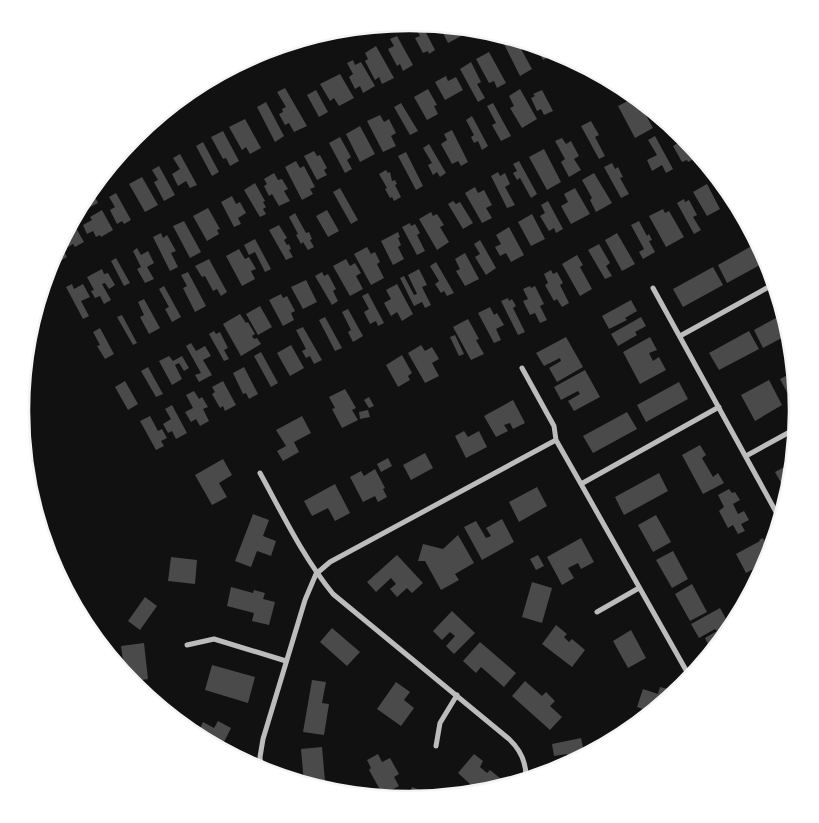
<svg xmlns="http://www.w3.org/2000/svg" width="819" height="823" viewBox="0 0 819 823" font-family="'IBM Plex Sans',sans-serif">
<rect width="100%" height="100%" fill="#111"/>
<path fill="#4a4a4a" d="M 415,23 L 421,23 L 435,50 L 429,54 L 428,51 L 423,53 L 415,38 L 420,36 L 413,24 Z
M 439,25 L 459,27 L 463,35 L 448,43 Z
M 397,36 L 413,65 L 403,71 L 400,64 L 397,66 L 388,49 L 394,46 L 390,39 Z
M 515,38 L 532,69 L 520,76 L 504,44 Z
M 534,44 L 552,50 L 555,54 L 543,60 Z
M 376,46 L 394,78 L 382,84 L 379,77 L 375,80 L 365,61 L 368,59 L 365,53 Z
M 489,52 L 506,83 L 497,88 L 494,81 L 489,83 L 476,59 Z
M 353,60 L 355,65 L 361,62 L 375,86 L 363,93 L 360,86 L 355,89 L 349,77 L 353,74 L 347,63 Z
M 471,62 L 481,82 L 477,84 L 485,98 L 478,102 L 460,69 Z
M 340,74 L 354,98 L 339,106 L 334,98 L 330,101 L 320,84 Z
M 446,76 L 448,81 L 456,77 L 463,90 L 445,100 L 435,82 Z
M 285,88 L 307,126 L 294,132 L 289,123 L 285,125 L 279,114 L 283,112 L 282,109 L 286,107 L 277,92 Z
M 428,89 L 437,105 L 434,106 L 438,114 L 427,120 L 414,97 Z
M 520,89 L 537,119 L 522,128 L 510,108 L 514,106 L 509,96 Z
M 316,90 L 328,112 L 319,117 L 307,95 Z
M 542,90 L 553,111 L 544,115 L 541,109 L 537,111 L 531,98 L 535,96 L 533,94 Z
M 636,97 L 653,128 L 635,138 L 618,106 Z
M 266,102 L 284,136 L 275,142 L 257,107 Z
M 401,103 L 418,131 L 410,135 L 394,107 Z
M 493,103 L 511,136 L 501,141 L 492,125 L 496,123 L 487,106 Z
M 644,103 L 666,120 L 657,125 Z
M 380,115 L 384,122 L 389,119 L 396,133 L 391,136 L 396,146 L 383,152 L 367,121 Z
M 472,116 L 488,146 L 482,150 L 478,141 L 474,143 L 471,137 L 474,135 L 466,120 Z
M 245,119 L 261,148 L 250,154 L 246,147 L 242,150 L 229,127 Z
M 591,121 L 599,135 L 595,137 L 605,156 L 599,159 L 581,126 Z
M 360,126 L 375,154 L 360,162 L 346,134 Z
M 673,126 L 684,135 L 696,158 L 688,162 L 687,160 L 682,162 L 673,146 L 678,143 L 670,128 Z
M 452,130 L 468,162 L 461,166 L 458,161 L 452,164 L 441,144 L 447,140 L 444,134 Z
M 223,131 L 239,161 L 230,166 L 226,158 L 223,159 L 211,137 Z
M 655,136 L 673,169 L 666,173 L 662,165 L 652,171 L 647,160 L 657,155 L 648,140 Z
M 340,137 L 351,157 L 347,160 L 352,169 L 345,173 L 329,143 Z
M 562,138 L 566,144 L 571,141 L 579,156 L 574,159 L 581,170 L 569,177 L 561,162 L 565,159 L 555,141 Z
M 203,142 L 219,172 L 212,176 L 196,146 Z
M 429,144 L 446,173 L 440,177 L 437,172 L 433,175 L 428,165 L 432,163 L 423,148 Z
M 544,149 L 561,182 L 547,190 L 529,157 Z
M 314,151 L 317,156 L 320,155 L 327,168 L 324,170 L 327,175 L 317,180 L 304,156 Z
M 406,152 L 423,186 L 416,190 L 398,156 Z
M 180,154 L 197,185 L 190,188 L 186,181 L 178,186 L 172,174 L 180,169 L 173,158 Z
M 296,161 L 300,168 L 304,166 L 315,187 L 310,189 L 313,194 L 302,200 L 285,167 Z
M 519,161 L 537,194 L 531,198 L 520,178 L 517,180 L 513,173 L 517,171 L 513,164 Z
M 612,163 L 615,169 L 618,167 L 623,177 L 620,178 L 629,194 L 621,198 L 604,167 Z
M 159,166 L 175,195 L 164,201 L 154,182 L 158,180 L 152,170 Z
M 386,170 L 388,173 L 390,172 L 392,181 L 395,180 L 397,184 L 395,185 L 401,197 L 394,201 L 392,197 L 390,198 L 385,189 L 387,188 L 379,174 Z
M 498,172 L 500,176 L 505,173 L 510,184 L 505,187 L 515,205 L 507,208 L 491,176 Z
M 274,173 L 278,180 L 282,179 L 288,189 L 284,191 L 290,201 L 279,206 L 272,194 L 269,196 L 264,186 L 267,184 L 264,179 Z
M 594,173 L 612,203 L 596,212 L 590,200 L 592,198 L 582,180 Z
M 142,177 L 158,205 L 145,212 L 129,184 Z
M 723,182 L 734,195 L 741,210 L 738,212 Z
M 255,183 L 265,201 L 263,202 L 266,207 L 263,209 L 266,214 L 260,217 L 244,190 Z
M 707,184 L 720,209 L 707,216 L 693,192 Z
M 475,187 L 478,193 L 484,190 L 492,205 L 486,208 L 492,218 L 482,223 L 465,193 Z
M 340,188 L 358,220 L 351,224 L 333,192 Z
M 575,188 L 590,214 L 571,224 L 561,206 L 568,202 L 564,194 Z
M 116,193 L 131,220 L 124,224 L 122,221 L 117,224 L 110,210 L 115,207 L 109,197 Z
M 232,196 L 236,204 L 240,202 L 246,213 L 238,218 L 241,224 L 234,227 L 221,202 Z
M 95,197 L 98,203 L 90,207 L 87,201 Z
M 684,199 L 685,202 L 689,200 L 697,215 L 693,217 L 701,230 L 694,234 L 677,203 Z
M 453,201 L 456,204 L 460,202 L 473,223 L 463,229 L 448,204 Z
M 548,201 L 563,229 L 556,233 L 554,228 L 549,231 L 540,216 L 545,213 L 541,205 Z
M 208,208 L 220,229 L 217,230 L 219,234 L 207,241 L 193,216 Z
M 663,209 L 665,213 L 669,211 L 684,237 L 666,247 L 649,216 Z
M 102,210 L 113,230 L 101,237 L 100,235 L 96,237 L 93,231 L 87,234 L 83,225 L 92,220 L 90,217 Z
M 327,210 L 339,231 L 328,237 L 316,216 Z
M 431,212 L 433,216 L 437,214 L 444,225 L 440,227 L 449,242 L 437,250 L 419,219 Z
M 295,213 L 306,233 L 309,232 L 312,239 L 310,240 L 314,247 L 308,250 L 303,242 L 301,244 L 296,235 L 298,234 L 289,217 Z
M 532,214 L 545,239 L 531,246 L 518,222 Z
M 72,221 L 84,242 L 75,247 L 73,244 L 68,247 L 63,238 Z
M 184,221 L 201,252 L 190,258 L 173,226 Z
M 639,221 L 647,236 L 649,234 L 652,240 L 649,241 L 655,252 L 643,259 L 639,252 L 644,249 L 631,225 Z
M 410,223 L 411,226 L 415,224 L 420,233 L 417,235 L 425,251 L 417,255 L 402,227 Z
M 279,225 L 287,238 L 284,240 L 287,245 L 289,244 L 291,249 L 289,250 L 293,257 L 286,260 L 269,230 Z
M 509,227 L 524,255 L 511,262 L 506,253 L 500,256 L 495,247 L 501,244 L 496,235 Z
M 398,232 L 400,237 L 398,238 L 401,245 L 398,247 L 404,259 L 393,265 L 381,241 Z
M 161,233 L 163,238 L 167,235 L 176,251 L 171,253 L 178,267 L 170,271 L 153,237 Z
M 617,233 L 635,264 L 622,271 L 605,240 Z
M 255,239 L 271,269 L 265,272 L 255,252 L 249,255 L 244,245 Z
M 480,240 L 496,268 L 486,275 L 475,257 L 480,254 L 474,244 Z
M 757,243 L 767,261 L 727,283 L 718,265 Z
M 60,244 L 67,257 L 53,265 L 50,261 Z
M 599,244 L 610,263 L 606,266 L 612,276 L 605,279 L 588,250 Z
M 367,247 L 371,254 L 375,252 L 380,262 L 377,264 L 384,278 L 371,285 L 354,254 Z
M 137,248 L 141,255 L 148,251 L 154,263 L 147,267 L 154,279 L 145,283 L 137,269 L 141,267 L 133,251 Z
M 239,249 L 245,259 L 249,257 L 256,269 L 251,271 L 255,279 L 242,286 L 226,256 Z
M 465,253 L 479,279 L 465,286 L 456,271 L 460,269 L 455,259 Z
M 577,255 L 583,265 L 580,267 L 592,289 L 580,296 L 562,264 Z
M 116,258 L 130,283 L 124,286 L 111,261 Z
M 209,259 L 227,292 L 221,296 L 217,289 L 213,291 L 205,276 L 202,277 L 195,266 Z
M 346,259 L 350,266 L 355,263 L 361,273 L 356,276 L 363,289 L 350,296 L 333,266 Z
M 436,262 L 454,293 L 447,296 L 444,291 L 441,293 L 435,284 L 439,281 L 430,266 Z
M 713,267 L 723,285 L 683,307 L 673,289 Z
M 102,269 L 104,274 L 108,273 L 115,285 L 109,289 L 105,283 L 102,284 L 111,300 L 104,304 L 100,296 L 95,298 L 91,291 L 94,290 L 87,277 Z
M 419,269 L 427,285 L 422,287 L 431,305 L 425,308 L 422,302 L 414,306 L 400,278 L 404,276 L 414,295 L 417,294 L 408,275 Z
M 551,270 L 553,274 L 557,272 L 563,283 L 560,285 L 569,303 L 562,307 L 557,299 L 554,301 L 545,285 L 548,283 L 544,274 Z
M 188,272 L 206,306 L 195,312 L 183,288 L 187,286 L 181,275 Z
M 322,272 L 324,276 L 328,274 L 336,289 L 333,291 L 338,301 L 332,305 L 315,276 Z
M 306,280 L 317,302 L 303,309 L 291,287 Z
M 72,284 L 74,289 L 83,284 L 90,297 L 81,301 L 89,316 L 83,319 L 66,287 Z
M 397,284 L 413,314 L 402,321 L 397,312 L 391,316 L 384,303 L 391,299 L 386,290 Z
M 164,286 L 181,317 L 172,322 L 165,309 L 169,307 L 159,289 Z
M 530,286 L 531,288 L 535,286 L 544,304 L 540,306 L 547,320 L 540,323 L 535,313 L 530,315 L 523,301 L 528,299 L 523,289 Z
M 368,293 L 384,323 L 378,326 L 376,321 L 370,324 L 364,312 L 369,309 L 362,296 Z
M 281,294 L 283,298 L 287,296 L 295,311 L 291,313 L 294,320 L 283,326 L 269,300 Z
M 508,298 L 509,301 L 512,299 L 516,306 L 513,308 L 525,332 L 518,335 L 501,301 Z
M 144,299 L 160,328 L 149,334 L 140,317 L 144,315 L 138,302 Z
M 631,300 L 637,311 L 625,318 L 627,320 L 609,329 L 602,316 Z
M 260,306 L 272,327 L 258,335 L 246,314 Z
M 490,307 L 494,315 L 497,313 L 504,325 L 496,329 L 501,340 L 494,343 L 478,313 Z
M 348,309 L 363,336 L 353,342 L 348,332 L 351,330 L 342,312 Z
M 785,313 L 791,333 L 763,348 L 754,330 Z
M 240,314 L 246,323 L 248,322 L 255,334 L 252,336 L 254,339 L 257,338 L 261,344 L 241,356 L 223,324 Z
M 122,315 L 137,343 L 133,345 L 117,317 Z
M 325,317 L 342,348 L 335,351 L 319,320 Z
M 641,317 L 646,326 L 635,332 L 637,335 L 618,346 L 611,334 Z
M 468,319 L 479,339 L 476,340 L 484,354 L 471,360 L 453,327 Z
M 303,327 L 322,360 L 314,364 L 310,356 L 306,358 L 302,351 L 306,349 L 296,330 Z
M 100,328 L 114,354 L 105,359 L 97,346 L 100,345 L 93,332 Z
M 214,331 L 216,334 L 220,332 L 228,348 L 224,350 L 229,359 L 224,361 L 209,334 Z
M 749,331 L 759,349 L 719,370 L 709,353 Z
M 455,335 L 464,354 L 459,356 L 450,337 Z
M 566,337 L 583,367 L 557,382 L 549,368 L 561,361 L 560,358 L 544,366 L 536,353 Z
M 650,337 L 657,350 L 649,353 L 653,361 L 659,357 L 666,370 L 640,384 L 623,352 Z
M 191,343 L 196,351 L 205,346 L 211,356 L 203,360 L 212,375 L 199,382 L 195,375 L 201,373 L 186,346 Z
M 291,345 L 304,368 L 290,376 L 277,353 Z
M 421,345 L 425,351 L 432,347 L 439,359 L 432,363 L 439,376 L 425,383 L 408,353 Z
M 261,352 L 278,383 L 271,387 L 254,356 Z
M 402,355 L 412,373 L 408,376 L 410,380 L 398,387 L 386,365 Z
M 169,356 L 173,361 L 182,356 L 189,368 L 184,371 L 179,363 L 175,365 L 182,379 L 172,385 L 159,361 Z
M 148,367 L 163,394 L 156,397 L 141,371 Z
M 244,367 L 258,394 L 249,399 L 246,393 L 243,394 L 233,373 Z
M 585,370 L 600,397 L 574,411 L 568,401 L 580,394 L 578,391 L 561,400 L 554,387 Z
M 795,371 L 798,396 L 791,400 L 780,379 Z
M 769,380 L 782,405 L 755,421 L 741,395 Z
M 125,381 L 138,404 L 128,410 L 115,387 Z
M 223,381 L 236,405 L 225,411 L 223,406 L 220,408 L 212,394 L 215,392 L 212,387 Z
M 679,382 L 688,399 L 646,422 L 637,405 Z
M 345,389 L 356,408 L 352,410 L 358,420 L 342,428 L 332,409 L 335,408 L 329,397 Z
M 194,391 L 199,399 L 202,397 L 208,407 L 203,409 L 209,421 L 200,426 L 196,419 L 191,422 L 185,412 L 193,408 L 186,395 Z
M 369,397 L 374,406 L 369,408 L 364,400 Z
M 513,400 L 525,423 L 513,429 L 510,423 L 504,425 L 508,431 L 496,437 L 484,416 Z
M 172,405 L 187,433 L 176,439 L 172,431 L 168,433 L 163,424 L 171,419 L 165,409 Z
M 368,410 L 370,417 L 360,419 L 359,412 Z
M 627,412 L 637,429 L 593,453 L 583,436 Z
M 150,416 L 158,431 L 162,429 L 167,438 L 161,441 L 164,446 L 156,450 L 140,421 Z
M 302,416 L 311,433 L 294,442 L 299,452 L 283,461 L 277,451 L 286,446 L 276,430 Z
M 464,431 L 468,437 L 479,431 L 487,447 L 466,458 L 455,436 Z
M 700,445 L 706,455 L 702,458 L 713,477 L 718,473 L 724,483 L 703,494 L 682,455 Z
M 425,453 L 433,468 L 411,480 L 403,465 Z
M 388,458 L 392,466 L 381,472 L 377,464 Z
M 223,459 L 232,475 L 219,483 L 227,497 L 212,505 L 195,475 Z
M 792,463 L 794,467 L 791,488 L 789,497 L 775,472 Z
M 375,469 L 385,488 L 383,489 L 387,497 L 378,502 L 375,496 L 363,502 L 350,477 L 361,471 L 364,476 Z
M 659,473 L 668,491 L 624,515 L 615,497 Z
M 335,484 L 350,513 L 335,521 L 328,508 L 312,516 L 304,501 Z
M 537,487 L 547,506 L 519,522 L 509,502 Z
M 729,489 L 732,493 L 735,492 L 740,500 L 733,504 L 738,514 L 744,511 L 749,520 L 741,524 L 745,531 L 738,534 L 733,525 L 728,528 L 719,511 L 724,507 L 718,495 Z
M 253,514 L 269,520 L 263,536 L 276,541 L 271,556 L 257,551 L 251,567 L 235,561 Z
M 656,515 L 671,542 L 653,552 L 638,525 Z
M 502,519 L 514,542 L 482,560 L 464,527 L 476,521 L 486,538 L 491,536 L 486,528 Z
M 458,535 L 474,563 L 455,574 L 459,580 L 441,590 L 425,561 L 418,561 L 423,544 L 443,549 Z
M 581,538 L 594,562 L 581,569 L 578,563 L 568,568 L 574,578 L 562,585 L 547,557 Z
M 763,538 L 771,554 L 770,560 L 746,573 L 736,554 L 760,541 L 759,540 Z
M 673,551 L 688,579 L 672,588 L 656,560 Z
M 397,555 L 423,583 L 412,593 L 407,588 L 397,597 L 390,589 L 396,584 L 391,578 L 376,592 L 367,582 Z
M 538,555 L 544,566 L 536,570 L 530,559 Z
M 171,557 L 197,560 L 195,584 L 168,581 Z
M 532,582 L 552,588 L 542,623 L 522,617 Z
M 692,584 L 707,612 L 690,621 L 675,594 Z
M 231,587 L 253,593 L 254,590 L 265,593 L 263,599 L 275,602 L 269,625 L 252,621 L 254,613 L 227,606 Z
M 145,597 L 157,606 L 140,630 L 128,621 Z
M 720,608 L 732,630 L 712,652 L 705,638 L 717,631 L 715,629 L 699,638 L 691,624 Z
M 452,611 L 475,633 L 454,654 L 446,646 L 455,636 L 450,632 L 442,640 L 433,631 Z
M 556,625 L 567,634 L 564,637 L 569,642 L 572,639 L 585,650 L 572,667 L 542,644 Z
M 332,628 L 360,652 L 347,666 L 320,642 Z
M 631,630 L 646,658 L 628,668 L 613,641 Z
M 480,642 L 516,673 L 504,687 L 481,667 L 476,673 L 463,661 Z
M 144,643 L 148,679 L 130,682 L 125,675 L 121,646 Z
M 212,665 L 255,677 L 248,703 L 205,690 Z
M 312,680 L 326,682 L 322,703 L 329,704 L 324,735 L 303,732 Z
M 525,681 L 542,696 L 546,692 L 555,701 L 550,706 L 562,717 L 550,730 L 512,696 Z
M 396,682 L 410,692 L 404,700 L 414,708 L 401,726 L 377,709 Z
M 660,687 L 672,690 L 669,700 L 654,713 L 637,707 L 643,689 L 658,694 Z
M 218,721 L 231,728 L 220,750 L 196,737 L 203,722 L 214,728 Z
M 581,738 L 585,757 L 569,766 L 567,754 L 554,756 L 552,744 Z
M 322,747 L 325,781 L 304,783 L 301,749 Z
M 378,754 L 382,762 L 390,758 L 399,774 L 394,777 L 399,786 L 383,795 L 369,770 L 371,768 L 367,760 Z
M 474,754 L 483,761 L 480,767 L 487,773 L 490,770 L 501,779 L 489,792 L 481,794 L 458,773 Z
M 412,787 L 433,795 L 432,799 L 407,801 Z"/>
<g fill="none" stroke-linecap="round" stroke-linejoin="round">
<path stroke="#bcbcbc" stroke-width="5" d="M 653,288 L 781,521
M 680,336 L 776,283
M 522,368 L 554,426 L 556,440 L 581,484 L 691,679
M 746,456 L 797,428
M 260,473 C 283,515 303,557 333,594 L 509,739 C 522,751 527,764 526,781
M 581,484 L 719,407
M 597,612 L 639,588
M 187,645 L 214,639 L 286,661
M 436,746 L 440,723 L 457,695
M 261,772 L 260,757 L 263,739 L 305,600 L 316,574 L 330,562 L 556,440"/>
</g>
<path d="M0 0H819V823H0ZM29 411a380 380 0 1 1 760 0a380 380 0 1 1-760 0Z" fill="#fff" fill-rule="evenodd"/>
<path fill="none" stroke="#f5f5f5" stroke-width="2.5" d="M29 411a380 380 0 1 1 760 0a380 380 0 1 1-760 0Z"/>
</svg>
